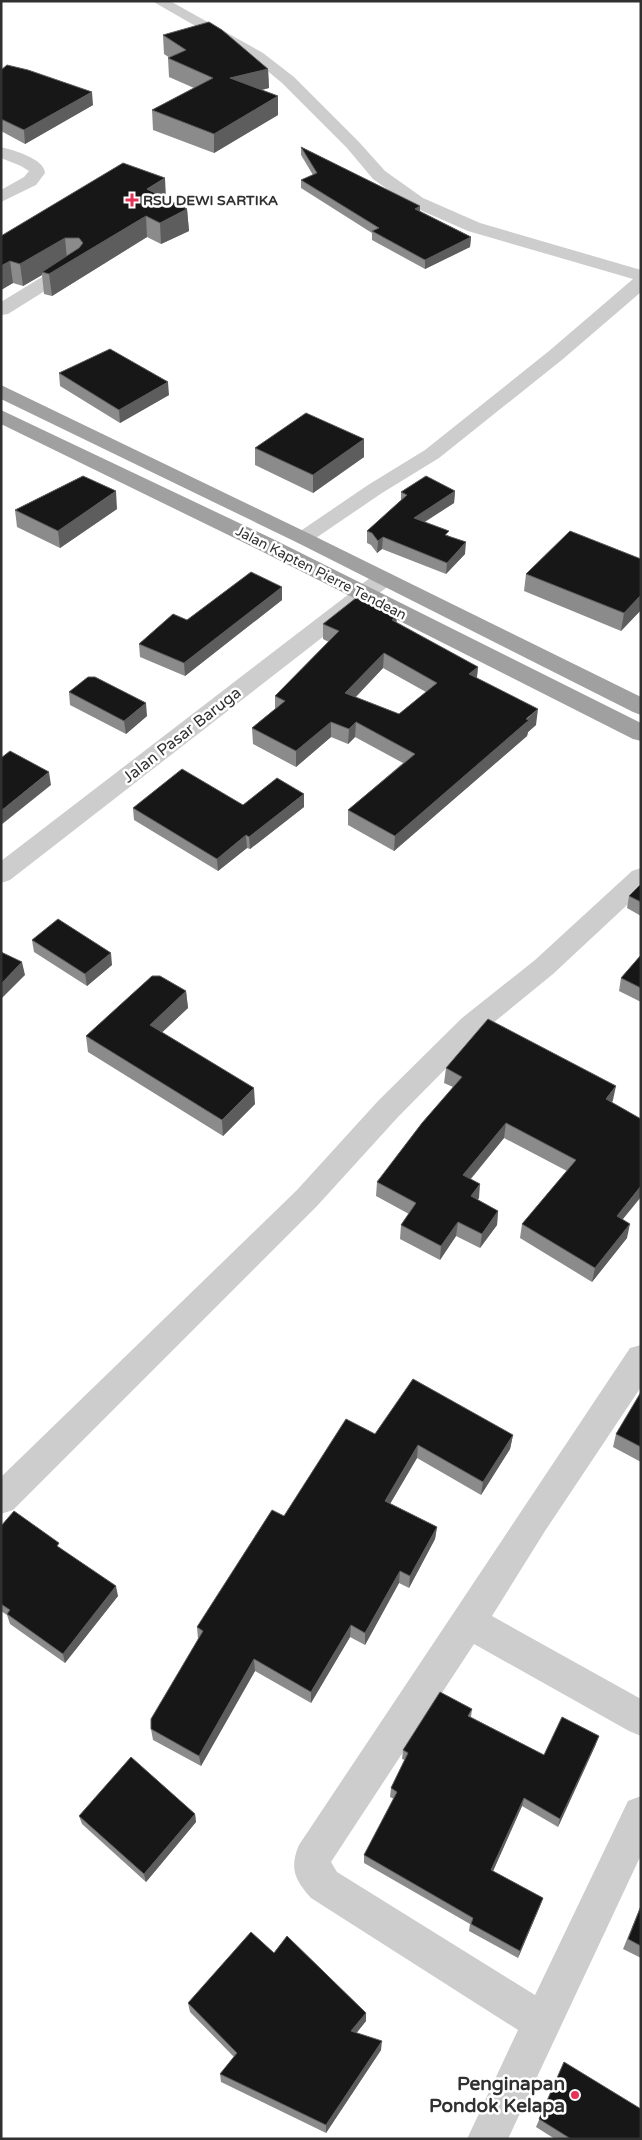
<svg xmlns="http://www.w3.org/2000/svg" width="642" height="2140" viewBox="0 0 642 2140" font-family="'Varela Round',sans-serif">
<rect width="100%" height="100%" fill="#fff"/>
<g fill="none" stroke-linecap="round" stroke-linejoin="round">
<path fill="#cdcdcd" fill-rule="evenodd" d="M 152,1 L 170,1 L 263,53 L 294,77 L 359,142 L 385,171 L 423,198 L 480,223 L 641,270 L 641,292 L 563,359 L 439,458 L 382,493 L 310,542 L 303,544 L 296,542 L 292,538 L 296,534 L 368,485 L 425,450 L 549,351 L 633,279 L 468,231 L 411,206 L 373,179 L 347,148 L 282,83 L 253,59 Z
M 1,147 C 13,150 45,159 45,173 L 36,185 L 1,202 L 1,190 L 24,177 L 29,171 L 21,166 L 1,158 Z
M 74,260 L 80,261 L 83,265 L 80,269 L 8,314 L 1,315 L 1,302 L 68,261 Z
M 383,572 L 391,574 L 394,579 L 391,584 L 10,880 L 1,883 L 1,861 L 375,574 Z
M 641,868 L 641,892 L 553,974 L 482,1032 L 398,1117 L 317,1206 L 13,1510 L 1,1514 L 1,1477 L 297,1190 L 378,1101 L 462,1018 L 535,960 L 632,871 Z
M 641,1345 L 641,1387 L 545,1531 L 492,1616 L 641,1699 L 641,1736 L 629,1731 L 474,1644 L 331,1862 L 337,1872 L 535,1995 L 628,1801 L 641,1796 L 641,1855 L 508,2139 L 467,2139 L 518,2030 L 311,1898 C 295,1880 289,1868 299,1845 L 630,1348 Z"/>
<path fill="#a0a0a0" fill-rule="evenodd" d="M 1,385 L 310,534 L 641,697 L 641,715 L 633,712 L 296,542 L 1,399 Z
M 1,410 L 275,540 L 641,723 L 641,741 L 633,739 L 259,550 L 1,424 Z"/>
</g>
<path fill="#8b8b8b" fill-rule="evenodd" d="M 163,35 L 268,69 L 269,88 L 262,90 L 278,115 L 214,153 L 153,130 L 152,110 L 194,88 L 169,77 L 168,58 L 170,58 L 164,54 Z
M 1,70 L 93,105 L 25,144 L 1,131 Z
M 301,147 L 420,206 L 420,211 L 471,237 L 470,247 L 425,269 L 372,240 L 372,233 L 301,188 L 301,180 L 313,175 L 301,155 Z
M 166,199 L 187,209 L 189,231 L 161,244 L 147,237 L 52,296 L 44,294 L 42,275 L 23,286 L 13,283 L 1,290 L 1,236 Z
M 59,373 L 169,395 L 120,423 L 60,386 Z
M 364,439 L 364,457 L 313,493 L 255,465 L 255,448 Z
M 455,491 L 454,503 L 425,522 L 449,536 L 465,554 L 446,574 L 382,549 L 377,553 L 371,545 L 367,543 L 367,531 L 401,500 L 401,492 Z
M 117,509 L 60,548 L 17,527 L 15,510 Z
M 641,559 L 641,610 L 621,631 L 524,591 L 526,574 Z
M 282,587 L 282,600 L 185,676 L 140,657 L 139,644 L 187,620 Z
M 396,623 L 478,667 L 477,678 L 536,725 L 528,732 L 527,736 L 394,851 L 348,825 L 348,810 L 403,763 L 355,737 L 348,744 L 331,737 L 296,767 L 253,744 L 252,728 L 275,709 L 275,696 L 329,642 L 323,639 L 323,624 ZM 383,668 L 426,692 L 399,714 L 356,697 Z
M 69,692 L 147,716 L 126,734 L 70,705 Z
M 243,805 L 304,807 L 250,849 L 247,848 L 218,871 L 134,820 L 133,808 Z
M 641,884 L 641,916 L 627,908 L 629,896 Z
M 32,940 L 112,965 L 87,986 L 34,952 Z
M 641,955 L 641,1002 L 619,991 L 621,978 Z
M 186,991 L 188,1008 L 162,1032 L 255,1104 L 223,1136 L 88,1052 L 86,1036 Z
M 446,1068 L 613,1100 L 612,1103 L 623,1219 L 627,1238 L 592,1282 L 520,1238 L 522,1224 L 567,1171 L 504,1138 L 471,1179 L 479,1198 L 477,1200 L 498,1211 L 497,1225 L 480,1248 L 456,1236 L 440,1260 L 400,1239 L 401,1225 L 409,1214 L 376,1196 L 377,1182 L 453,1087 L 444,1083 Z
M 641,1389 L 641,1462 L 613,1447 L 616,1434 L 641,1393 L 640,1392 Z
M 375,1434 L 513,1435 L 510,1449 L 481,1495 L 417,1458 L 390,1504 L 437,1527 L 435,1539 L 409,1588 L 399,1583 L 365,1645 L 350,1637 L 311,1703 L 255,1671 L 201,1766 L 153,1740 L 151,1729 L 198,1639 L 197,1627 Z
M 1,1526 L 60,1548 L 118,1596 L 65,1663 L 10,1624 L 7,1615 L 1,1611 Z
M 472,1709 L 471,1717 L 544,1755 L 596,1744 L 558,1827 L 522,1806 L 493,1871 L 543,1898 L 540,1906 L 518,1958 L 469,1931 L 470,1924 L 364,1863 L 364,1855 L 394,1799 L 390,1797 L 391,1788 L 405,1760 L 402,1759 L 403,1750 Z
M 195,1814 L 196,1822 L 146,1882 L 82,1824 L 79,1816 Z
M 641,1905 L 641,1958 L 623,1949 Z
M 274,1953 L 366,2013 L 366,2021 L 356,2033 L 381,2050 L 326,2133 L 221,2082 L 220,2074 L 234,2057 L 190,2012 L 188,2003 Z
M 564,2062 L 641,2139 L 555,2139 L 536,2127 Z"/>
<path fill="#5d5d5d" d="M 268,69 L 269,88 L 231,97 L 230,78 Z
M 92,92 L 93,105 L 25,144 L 24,130 Z
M 278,96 L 278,115 L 214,153 L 214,134 Z
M 165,178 L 166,199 L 147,189 Z
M 420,206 L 420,215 L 415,209 Z
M 187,209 L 189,231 L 161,244 L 160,223 Z
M 146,216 L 147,237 L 52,296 L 49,274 Z
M 471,237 L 470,247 L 425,269 L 425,260 Z
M 65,238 L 67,259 L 42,272 L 42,275 L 23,286 L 20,264 Z
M 10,261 L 13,283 L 1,290 L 1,266 Z
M 168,382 L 169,395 L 120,423 L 119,410 Z
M 364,439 L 364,457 L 313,493 L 313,475 Z
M 116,491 L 117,509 L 60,548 L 58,531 Z
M 455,491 L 454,503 L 413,529 L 414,518 Z
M 383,537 L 382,549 L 377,553 L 378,541 Z
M 466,542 L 465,554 L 446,574 L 447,563 Z
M 282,587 L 282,600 L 185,676 L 184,663 Z
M 641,595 L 641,610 L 621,631 L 624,613 Z
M 397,616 L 396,631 L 392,620 Z
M 384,653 L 383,668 L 345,708 L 345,693 Z
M 478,667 L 476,683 L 469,674 Z
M 146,703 L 147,716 L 126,734 L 124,721 Z
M 538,709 L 536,725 L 528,732 L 527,736 L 394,851 L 395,836 Z
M 331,722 L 331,737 L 296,767 L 296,751 Z
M 356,722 L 355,737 L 348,744 L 349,729 Z
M 49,772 L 51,785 L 1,825 L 1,811 Z
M 304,794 L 304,807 L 250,849 L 249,837 Z
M 246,835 L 247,848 L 218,871 L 217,859 Z
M 111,953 L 112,965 L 87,986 L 85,974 Z
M 22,962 L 25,975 L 1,999 L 1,984 Z
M 186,991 L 188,1008 L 152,1042 L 150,1025 Z
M 616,1086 L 613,1100 L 603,1114 L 606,1099 Z
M 254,1088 L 255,1104 L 223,1136 L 222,1120 Z
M 506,1123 L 504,1138 L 462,1189 L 463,1175 Z
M 480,1184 L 479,1198 L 469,1210 L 471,1196 Z
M 641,1186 L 641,1197 L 614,1230 L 617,1216 Z
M 498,1211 L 497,1225 L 480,1248 L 482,1234 Z
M 458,1222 L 456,1236 L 440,1260 L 441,1246 Z
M 630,1224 L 627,1238 L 592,1282 L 595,1268 Z
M 513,1435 L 510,1449 L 481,1495 L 483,1482 Z
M 418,1445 L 417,1458 L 384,1514 L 385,1501 Z
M 437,1527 L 435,1539 L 409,1588 L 410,1576 Z
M 400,1571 L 399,1583 L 365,1645 L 365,1633 Z
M 116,1586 L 118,1596 L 65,1663 L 63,1654 Z
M 351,1625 L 350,1637 L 311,1703 L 311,1692 Z
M 254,1659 L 255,1671 L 201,1766 L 199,1756 Z
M 599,1736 L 596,1744 L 558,1827 L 560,1819 Z
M 524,1798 L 522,1806 L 490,1878 L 491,1870 Z
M 195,1814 L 196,1822 L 146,1882 L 144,1874 Z
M 543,1898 L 540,1906 L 518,1958 L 520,1951 Z
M 366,2013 L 366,2021 L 351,2040 L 351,2031 Z
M 382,2041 L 381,2050 L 326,2133 L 326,2125 Z"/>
<path fill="#171717" stroke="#5d5d5d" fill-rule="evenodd" d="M 209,22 L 222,30 L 268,69 L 230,78 L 278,96 L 214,134 L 152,110 L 213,78 L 168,58 L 186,50 L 163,35 Z
M 7,65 L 28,70 L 92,92 L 24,130 L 1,119 L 1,70 Z
M 301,147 L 420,206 L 415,209 L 471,237 L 425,260 L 372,231 L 379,228 L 301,180 L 317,173 Z
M 123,163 L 165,178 L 147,189 L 187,209 L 160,223 L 146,216 L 49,274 L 42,272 L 79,248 L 83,243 L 79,238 L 65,238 L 20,264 L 10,261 L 1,266 L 1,236 Z
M 110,349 L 168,382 L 119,410 L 59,373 Z
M 306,413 L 364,439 L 313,475 L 255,448 Z
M 83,476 L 116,491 L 58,531 L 15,510 Z
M 426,476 L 455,491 L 414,518 L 449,531 L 445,535 L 466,542 L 447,563 L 383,537 L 378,541 L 372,533 L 367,531 L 407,495 L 401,492 Z
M 570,531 L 641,559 L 641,595 L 624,613 L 526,574 Z
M 251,572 L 282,587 L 184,663 L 139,644 L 173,614 L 187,620 Z
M 356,598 L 397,616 L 392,620 L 478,667 L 469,674 L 538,709 L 526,719 L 529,720 L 395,836 L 348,810 L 415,754 L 356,722 L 349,729 L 331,722 L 296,751 L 252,728 L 285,701 L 275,696 L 339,631 L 323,624 ZM 384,653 L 437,683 L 399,714 L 345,693 Z
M 88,677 L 95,677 L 146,703 L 124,721 L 69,692 Z
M 10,751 L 49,772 L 1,811 L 1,758 Z
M 182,769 L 243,805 L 277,778 L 304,794 L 249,837 L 246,835 L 217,859 L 133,808 Z
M 641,884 L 641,902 L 629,896 Z
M 58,919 L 111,953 L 85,974 L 32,940 Z
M 1,952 L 22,962 L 1,984 Z
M 641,955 L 641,988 L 621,978 Z
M 152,976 L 160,976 L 186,991 L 150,1025 L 254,1088 L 222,1120 L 86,1036 Z
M 488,1019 L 616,1086 L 606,1099 L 641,1119 L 641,1186 L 617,1216 L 630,1224 L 595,1268 L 522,1224 L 576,1160 L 506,1123 L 463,1175 L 480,1184 L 471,1196 L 498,1211 L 482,1234 L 458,1222 L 441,1246 L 401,1225 L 416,1203 L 377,1182 L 422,1123 L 462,1077 L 446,1068 Z
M 413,1379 L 513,1435 L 483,1482 L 418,1445 L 385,1501 L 437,1527 L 410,1576 L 400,1571 L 365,1633 L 351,1625 L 311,1692 L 254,1659 L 199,1756 L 151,1729 L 151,1719 L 203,1631 L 197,1627 L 272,1510 L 284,1516 L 346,1419 L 375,1434 Z
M 641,1392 L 641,1447 L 616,1434 Z
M 14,1511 L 59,1543 L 57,1546 L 116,1586 L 63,1654 L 7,1614 L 10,1610 L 1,1604 L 1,1526 Z
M 440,1692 L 472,1709 L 468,1716 L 544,1755 L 562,1717 L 599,1736 L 560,1819 L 524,1798 L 491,1870 L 543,1898 L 520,1951 L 471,1924 L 473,1918 L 364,1855 L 397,1792 L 391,1788 L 408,1753 L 403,1750 Z
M 131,1757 L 195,1814 L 144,1874 L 79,1816 Z
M 641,1906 L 641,1946 L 628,1939 Z
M 251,1932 L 274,1953 L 287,1936 L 366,2013 L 351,2031 L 382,2041 L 326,2125 L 220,2074 L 237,2053 L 188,2003 Z
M 564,2062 L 641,2109 L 641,2139 L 571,2139 L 539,2119 Z"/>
<g fill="#e83156" stroke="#fff" stroke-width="2">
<path d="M129.5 192.5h5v5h5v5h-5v5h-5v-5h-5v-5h5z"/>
<circle cx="575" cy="2095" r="5"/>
</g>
<g text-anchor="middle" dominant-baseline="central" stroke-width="5" stroke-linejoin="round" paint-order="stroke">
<g font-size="14" font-weight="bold" fill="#303030" stroke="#fff" text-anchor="start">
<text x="143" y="200">RSU DEWI SARTIKA</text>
</g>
<g font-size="14" fill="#303030" stroke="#fff">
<text transform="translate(321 573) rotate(27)">Jalan Kapten Pierre Tendean</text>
</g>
<g font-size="16" fill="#303030" stroke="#fff">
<text transform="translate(182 735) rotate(-38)">Jalan Pasar Baruga</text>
</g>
<g font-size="19" font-weight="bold" fill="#303030" stroke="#fff" text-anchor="end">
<text x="565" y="2084">Penginapan<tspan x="565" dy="22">Pondok Kelapa</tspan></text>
</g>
</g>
<rect width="642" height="2140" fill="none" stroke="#303030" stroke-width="5"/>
</svg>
